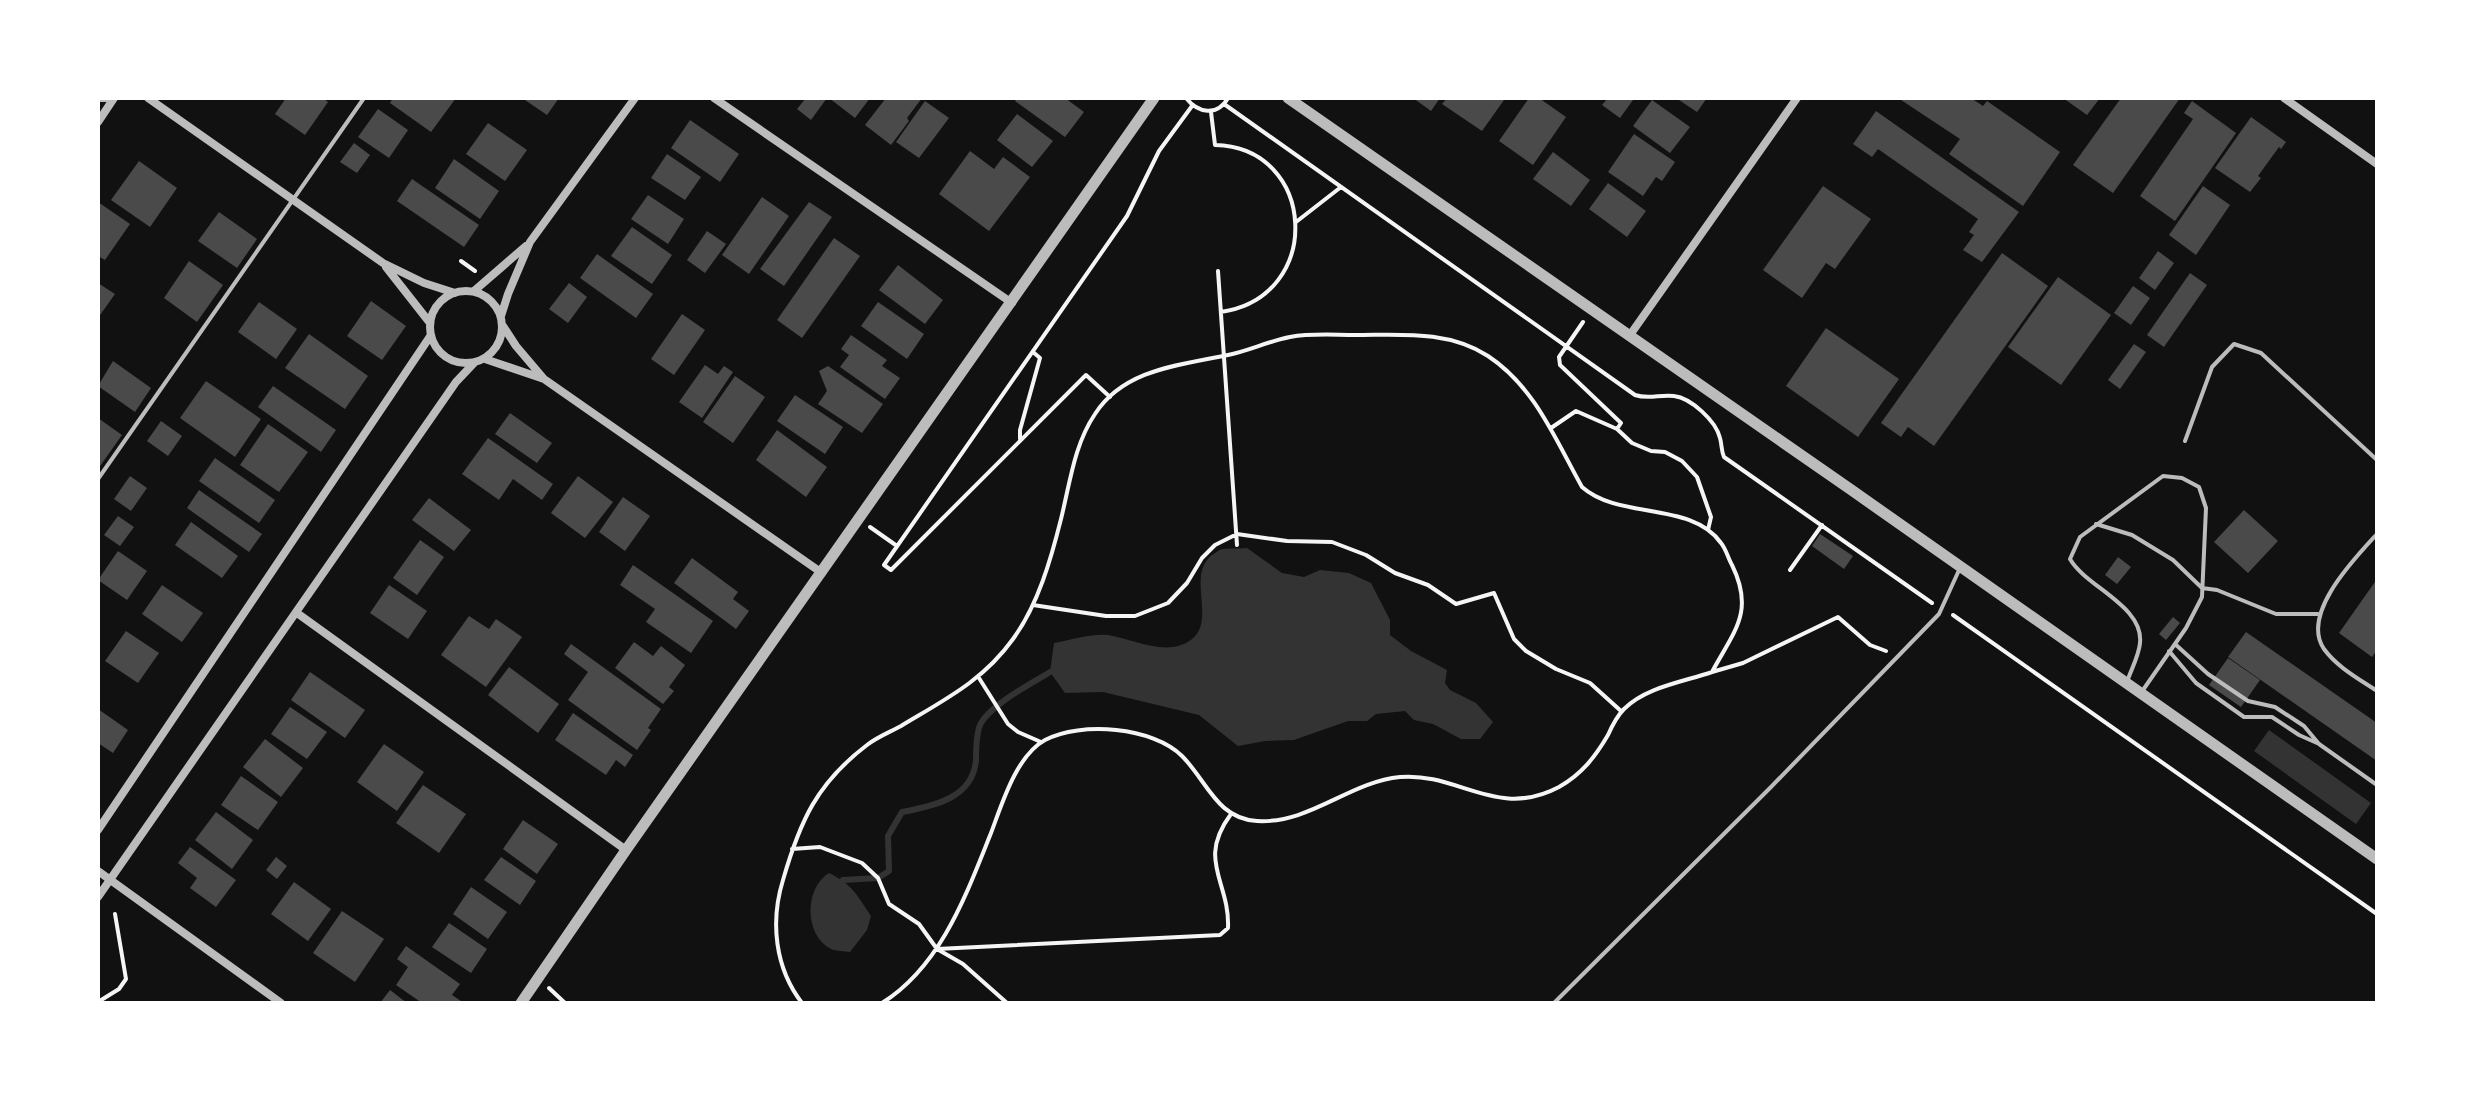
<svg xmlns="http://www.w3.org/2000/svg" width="2475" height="1101" viewBox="0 0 2475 1101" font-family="Jost,sans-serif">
<rect width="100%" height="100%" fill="#111"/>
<path fill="#333" d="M 1247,548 L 1282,573 L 1304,577 L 1320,570 L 1349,573 L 1371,583 L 1390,620 L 1390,635 L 1411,651 L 1447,670 L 1445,683 L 1450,690 L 1476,703 L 1493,722 L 1480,739 L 1461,739 L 1433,724 L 1414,720 L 1405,711 L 1376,714 L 1367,721 L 1348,721 L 1294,740 L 1265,741 L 1238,746 L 1199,715 L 1103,692 L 1065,693 L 1050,672 L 1054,643 C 1070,640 1092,633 1108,635 C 1133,639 1161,655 1186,643 C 1221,626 1184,577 1212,555 C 1216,553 1218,550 1223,549 C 1230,548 1239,549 1247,548 Z
M 2269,730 L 2371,803 L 2356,824 L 2254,751 Z
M 829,873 C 852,884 857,895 871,916 L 867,930 L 850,952 C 844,951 836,951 831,949 C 804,936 804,888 829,873 Z"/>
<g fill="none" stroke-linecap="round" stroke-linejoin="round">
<path stroke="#333" stroke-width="6" d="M 843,880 L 878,878 L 889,871 L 888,836 L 902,812 C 934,806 973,798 976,760 C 976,749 976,732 981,723 C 993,703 1031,684 1050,672"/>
</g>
<path fill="#4a4a4a" d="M 286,98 L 323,98 L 328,102 L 305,135 L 275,114 Z
M 393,98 L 456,98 L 431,132 L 390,103 Z
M 522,98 L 559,98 L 547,115 Z
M 806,98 L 827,98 L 811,120 L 797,109 Z
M 829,98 L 870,98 L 855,118 Z
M 886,98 L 922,98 L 907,118 L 909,121 L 891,145 L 865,125 Z
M 1017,98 L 1065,98 L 1084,112 L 1065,137 L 1015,101 Z
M 1413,98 L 1440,98 L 1431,111 Z
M 1447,98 L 1501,98 L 1504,100 L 1482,131 L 1442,104 Z
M 1529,98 L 1539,98 L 1566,117 L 1533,165 L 1499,141 Z
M 1608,98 L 1631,98 L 1633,100 L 1620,118 L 1602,105 Z
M 1676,98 L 1707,98 L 1697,112 Z
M 1898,98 L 1971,98 L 1983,106 L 1987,101 L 2060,152 L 2023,206 L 1949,154 L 1960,139 Z
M 2063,98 L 2100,98 L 2087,115 Z
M 2121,98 L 2180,98 L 2113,193 L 2073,165 Z
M 1652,100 L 1690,127 L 1670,153 L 1633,126 Z
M 925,101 L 949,118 L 919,158 L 896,142 Z
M 2192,101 L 2236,133 L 2175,221 L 2140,196 L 2193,119 L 2184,113 Z
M 378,109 L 408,130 L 389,158 L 358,137 Z
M 1876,111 L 2019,212 L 1982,262 L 1963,250 L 1974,235 L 1969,232 L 1978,219 L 1878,149 L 1872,157 L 1853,144 Z
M 1017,114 L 1053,141 L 1032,167 L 997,140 Z
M 2251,117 L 2286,142 L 2281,149 L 2279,147 L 2258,176 L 2261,178 L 2250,192 L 2215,168 Z
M 690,120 L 739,154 L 720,182 L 671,148 Z
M 488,123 L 527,150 L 505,181 L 466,154 Z
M 1634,134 L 1675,162 L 1662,181 L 1656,177 L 1643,196 L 1608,172 Z
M 354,143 L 370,155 L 357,173 L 340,162 Z
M 970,151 L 994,169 L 1003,157 L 1030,177 L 989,231 L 939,194 Z
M 1553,152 L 1590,180 L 1571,206 L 1533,179 Z
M 667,154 L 701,177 L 685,200 L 651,178 Z
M 454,159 L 499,191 L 480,219 L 435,188 Z
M 139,161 L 177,188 L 150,227 L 111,200 Z
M 412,179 L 479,225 L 464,247 L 397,201 Z
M 1608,183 L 1646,211 L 1627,237 L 1589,209 Z
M 1823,186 L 1871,219 L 1835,269 L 1826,263 L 1802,298 L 1763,270 Z
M 2203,186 L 2230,205 L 2196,255 L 2169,235 Z
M 648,195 L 684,219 L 668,244 L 631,219 Z
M 762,197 L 789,216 L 749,274 L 722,255 Z
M 98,202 L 130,224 L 105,260 L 98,256 Z
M 809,202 L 832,217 L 784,286 L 760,269 Z
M 219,212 L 257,239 L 237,268 L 198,241 Z
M 632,227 L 672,255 L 652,284 L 611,256 Z
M 707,231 L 726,244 L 705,273 L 687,260 Z
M 834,238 L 860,256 L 802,338 L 777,320 Z
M 2158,251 L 2174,263 L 2155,290 L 2139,278 Z
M 2002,253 L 2048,286 L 1934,446 L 1908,427 L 1901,437 L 1881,423 Z
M 597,254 L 653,294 L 636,318 L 580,278 Z
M 189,261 L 223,285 L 197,322 L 164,298 Z
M 898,265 L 943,300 L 925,324 L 879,290 Z
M 2190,273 L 2207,285 L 2164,347 L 2147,335 Z
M 2058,277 L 2111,315 L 2061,385 L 2008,347 Z
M 98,283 L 115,294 L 98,318 Z
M 569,283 L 587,297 L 568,323 L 549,309 Z
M 2133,286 L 2150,298 L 2131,325 L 2114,313 Z
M 371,301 L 406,326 L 382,360 L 347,336 Z
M 259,302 L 297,329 L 276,359 L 238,332 Z
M 878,302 L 924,334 L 907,359 L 861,326 Z
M 682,314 L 705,330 L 674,375 L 651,359 Z
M 1826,328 L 1899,379 L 1858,437 L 1786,386 Z
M 309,334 L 368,376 L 345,409 L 285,368 Z
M 851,335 L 887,360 L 882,366 L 900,378 L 885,399 L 840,367 L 849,355 L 841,349 Z
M 2134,344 L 2146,352 L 2120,389 L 2108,380 Z
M 113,361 L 151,388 L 135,412 L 98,386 Z
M 705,365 L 718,374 L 724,366 L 733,372 L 702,418 L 679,402 Z
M 828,366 L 883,404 L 862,433 L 818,404 L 827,391 L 819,371 Z
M 735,376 L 765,397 L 733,443 L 703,422 Z
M 206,381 L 261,419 L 235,457 L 180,418 Z
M 273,386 L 336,430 L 321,452 L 258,407 Z
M 795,395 L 843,427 L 825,454 L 777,421 Z
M 510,413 L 552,443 L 537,463 L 495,434 Z
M 98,418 L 122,435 L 98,469 Z
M 161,421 L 182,436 L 168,456 L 147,441 Z
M 268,424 L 308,452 L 279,492 L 240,465 Z
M 777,430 L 827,467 L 806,497 L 756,460 Z
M 488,438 L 553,484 L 542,500 L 513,479 L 499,500 L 462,474 Z
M 215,458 L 275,500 L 259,523 L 199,481 Z
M 130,476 L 147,488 L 131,511 L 114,499 Z
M 578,476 L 613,502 L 585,538 L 551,513 Z
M 199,490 L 262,534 L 249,552 L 187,508 Z
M 623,497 L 650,516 L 625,551 L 599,532 Z
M 429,498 L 471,530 L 454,551 L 412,520 Z
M 2244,510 L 2278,541 L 2248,573 L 2214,542 Z
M 118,516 L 134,527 L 120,546 L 104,535 Z
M 191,522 L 238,556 L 222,578 L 175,545 Z
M 1820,534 L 1853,556 L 1844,569 L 1812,546 Z
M 420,540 L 444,557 L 417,595 L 393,578 Z
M 118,551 L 147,571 L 127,600 L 98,580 Z
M 2118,557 L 2131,567 L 2117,584 L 2105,575 Z
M 692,558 L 738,592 L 733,599 L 749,611 L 736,629 L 674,583 Z
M 633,565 L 713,621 L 691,653 L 646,622 L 655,609 L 620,585 Z
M 2377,579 L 2377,650 L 2372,657 L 2339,633 Z
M 162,585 L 203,613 L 182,642 L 142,614 Z
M 389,585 L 427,611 L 408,639 L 370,613 Z
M 469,616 L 489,629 L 496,619 L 522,637 L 486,687 L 441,655 Z
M 2173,617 L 2180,623 L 2166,640 L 2159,634 Z
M 126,631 L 159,653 L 138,683 L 105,661 Z
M 2246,632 L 2377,723 L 2377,761 L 2228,657 Z
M 634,642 L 653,656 L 661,646 L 685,665 L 669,687 L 674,691 L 663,704 L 615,668 Z
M 571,644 L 661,709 L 648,728 L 651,730 L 637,750 L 568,700 L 588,672 L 564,654 Z
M 2228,658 L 2260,680 L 2241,707 L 2209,685 Z
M 509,667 L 559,704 L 538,733 L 488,695 Z
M 310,672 L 365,710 L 345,738 L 291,700 Z
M 290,707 L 327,732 L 307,759 L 271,734 Z
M 98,709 L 128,730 L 113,753 L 98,743 Z
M 573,713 L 633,755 L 625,767 L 616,760 L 606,775 L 555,740 Z
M 265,739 L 303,768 L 281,797 L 243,767 Z
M 384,744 L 424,772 L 397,811 L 357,782 Z
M 241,776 L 278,802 L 258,830 L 221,805 Z
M 423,785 L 466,814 L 439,853 L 396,823 Z
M 216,812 L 253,840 L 232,869 L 195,840 Z
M 523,820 L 558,844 L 537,874 L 503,849 Z
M 190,847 L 236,880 L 216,907 L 190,888 L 197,878 L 178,863 Z
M 276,857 L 287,866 L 277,879 L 266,870 Z
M 501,857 L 536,881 L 520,905 L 484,880 Z
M 294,882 L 331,909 L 308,941 L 271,914 Z
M 471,887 L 507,912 L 488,939 L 453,914 Z
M 342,911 L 384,939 L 355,982 L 313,953 Z
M 449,923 L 487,949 L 471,973 L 432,947 Z
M 406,946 L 460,984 L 452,995 L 464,1003 L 422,1003 L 396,985 L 408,967 L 397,959 Z
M 390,990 L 407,1003 L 380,1003 Z"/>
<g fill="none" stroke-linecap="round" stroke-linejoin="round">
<path stroke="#f5f5f5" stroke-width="4" d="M 1186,98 C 1198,113 1217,117 1228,98
M 1224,104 L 1635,395 C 1649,400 1660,394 1674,396 C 1691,398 1716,421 1720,438 C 1722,445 1721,450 1724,457 L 1932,603
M 1211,112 L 1215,145 C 1317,147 1325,297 1221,312
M 1296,222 L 1341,187
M 461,261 L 475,271
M 1218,271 L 1237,545
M 1583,322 L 1559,357 L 1560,365 L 1621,423 L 1617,429 L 1632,443 L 1651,451 L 1665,452 L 1682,461 L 1697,477 L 1711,517 L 1708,530
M 1110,397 L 1086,375 L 891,570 L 884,565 L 1127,216 L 1159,151 L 1192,106
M 1551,428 L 1576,411 L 1617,429
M 1020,439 L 1020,430 L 1040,358 L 1033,352
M 870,527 L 897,546
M 1790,570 L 1822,525
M 1033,605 L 1106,616 L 1135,616 L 1168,603 L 1187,583 L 1202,558 L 1215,545 L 1237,534 L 1287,541 L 1332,542 L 1366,555 L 1395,573 L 1428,585 L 1456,604 L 1494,593 L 1514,639 L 1526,651 L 1556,669 L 1590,683 L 1621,711
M 1953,615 L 2377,914
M 1712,672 L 1743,663 L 1838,617 L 1870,645 L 1886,651
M 979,678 L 1008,724 L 1018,732 L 1041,742
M 792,849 L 820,847 L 862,863 L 878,878 L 889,904 L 919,924 L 937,949 L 963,964 L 1007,1003
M 937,949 L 1220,935 L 1228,928 C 1230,881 1196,861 1231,814
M 549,988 L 565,1003
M 98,1002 L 119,989 L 126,979 L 115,914
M 802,1003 C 775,968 770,922 783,880 C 800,821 817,783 867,745 C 877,737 890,732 901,726 C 944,700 983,681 1013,639 C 1038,605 1051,559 1061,519 C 1070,483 1074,445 1095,414 C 1124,369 1180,365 1228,355 C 1248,351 1269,341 1290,337 C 1312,333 1333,335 1355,335 C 1400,335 1448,330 1488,356 C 1535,387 1555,439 1582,487 C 1619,520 1692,501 1721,543 C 1726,549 1728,558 1732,565 C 1755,612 1734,631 1712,672 C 1683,682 1646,687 1624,709 C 1617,716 1612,726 1608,735 C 1595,757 1582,774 1559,787 C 1497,820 1458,772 1400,777 C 1349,782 1310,824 1257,821 C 1217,819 1207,781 1182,756 C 1153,727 1081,721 1045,740 C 1016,756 1002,804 991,833 C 966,895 941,966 882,1003"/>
<path stroke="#bcbcbc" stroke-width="4" d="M 2185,441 L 2212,367 L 2234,344 L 2261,353 L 2377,460
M 98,479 L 364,98
M 2096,524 L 2132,535 L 2173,560 L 2202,588 L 2217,590 L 2276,614 L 2318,614
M 2377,534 C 2355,558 2300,614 2324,649 C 2337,667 2359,679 2377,691
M 2175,644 L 2208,674 L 2248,701 L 2275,707 L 2304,726 L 2319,744 L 2377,785
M 2169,651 L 2196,683 L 2244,717 L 2272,717 L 2299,735 L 2317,743
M 2128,679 C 2132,668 2139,655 2140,643 C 2144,606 2086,587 2070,559 L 2080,537 L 2163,476 L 2182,478 L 2199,487 L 2206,508 L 2202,597 L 2186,628 L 2143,690
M 1554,1003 L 1771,787 L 1939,614 L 1960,568"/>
<path stroke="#bcbcbc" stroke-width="8" d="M 99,98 L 112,98
M 148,98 L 383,263 L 424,283 L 455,293
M 714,98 L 1012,303
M 2284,98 L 2377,164
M 98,122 L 114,98
M 386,267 L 430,323
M430 327a36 36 0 1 1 72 0a36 36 0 1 1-72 0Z
M 474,291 L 526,246
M 501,316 L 508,294 L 530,242 L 635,98
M 503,326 L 516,346 L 544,379 L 822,573
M 1630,335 L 1797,98
M 485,359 L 544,379
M 297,613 L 626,850
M 98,830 L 431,335
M 98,871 L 281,1003
M 98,897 L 456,382 L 474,363"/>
<path stroke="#bcbcbc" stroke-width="11" d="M 1288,98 C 1651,351 2016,603 2377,859
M 521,1003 L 626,850 L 1154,98"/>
</g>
<rect width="2475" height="1101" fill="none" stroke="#ffffff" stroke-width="200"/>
</svg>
